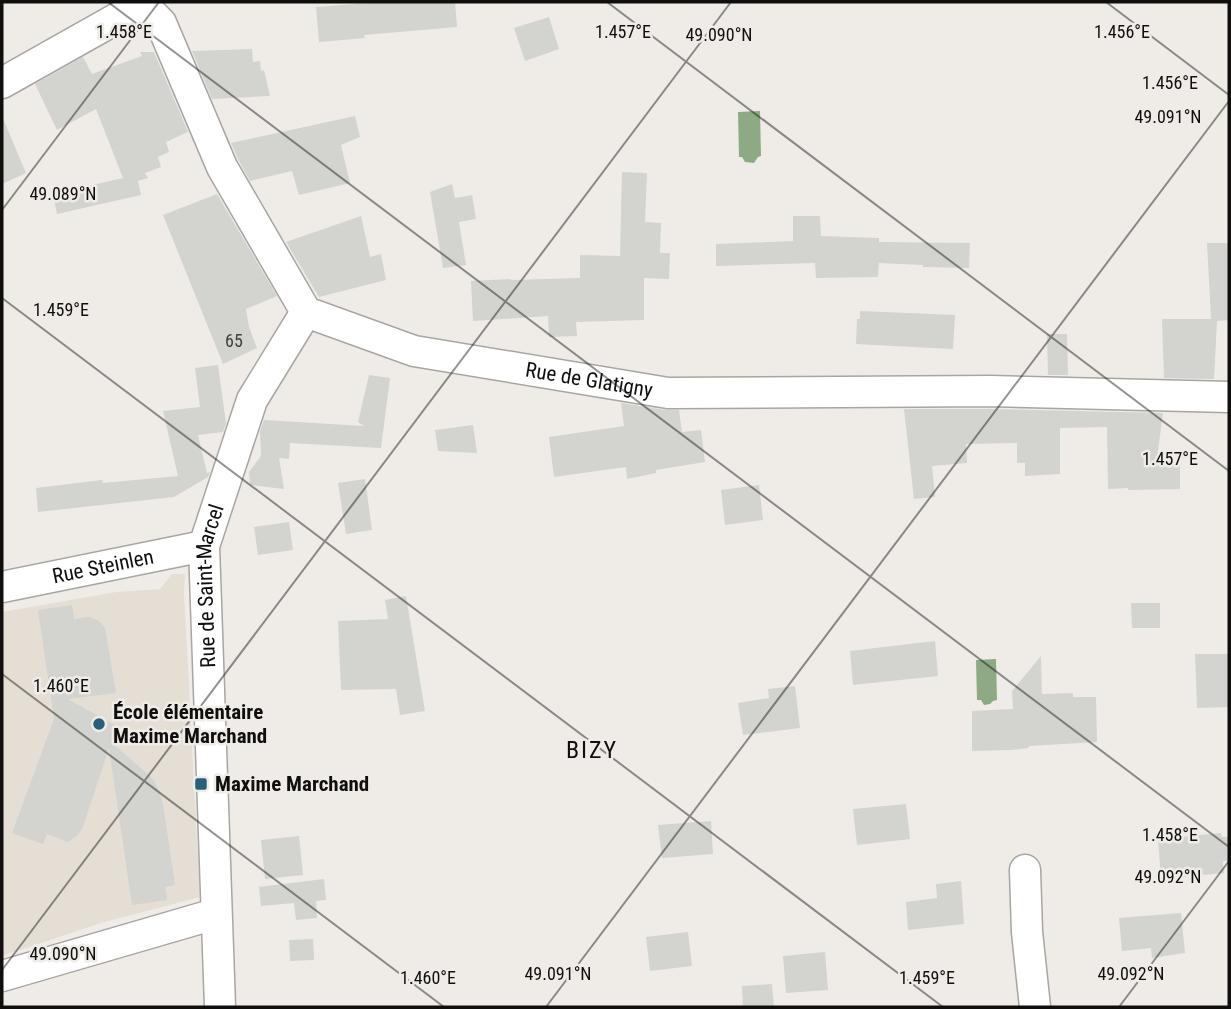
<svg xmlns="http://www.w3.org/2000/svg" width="1231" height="1009" viewBox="0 0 1231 1009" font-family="'Roboto Condensed',sans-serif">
<rect width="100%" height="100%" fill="#efece8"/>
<path fill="#e5ded4" d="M 172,574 L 185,574 L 184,593 L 200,897 L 101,923 L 2,956 L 2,612 L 116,592 L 160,589 Z"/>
<path fill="#8eaa85" d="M 760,111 L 761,156 L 758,157 L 754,163 L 745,162 L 742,157 L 739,157 L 738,112 Z
M 996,659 L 997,700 L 993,701 L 990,704 L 984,705 L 981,700 L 977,700 L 976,660 Z"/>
<path fill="#d3d3cf" d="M 381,2 L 455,2 L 457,27 L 364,35 L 365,38 L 319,42 L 316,7 Z
M 549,17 L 559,49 L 525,61 L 514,28 Z
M 252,49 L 253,62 L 260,61 L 261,71 L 264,70 L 270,96 L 212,99 L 192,51 Z
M 140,52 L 154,52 L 188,132 L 166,142 L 169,152 L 158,157 L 161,167 L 145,173 L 148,178 L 138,181 L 141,195 L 57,214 L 53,194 L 123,178 L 96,109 L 57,130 L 35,84 L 83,57 L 92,74 L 142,56 Z
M 2,116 L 26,173 L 2,184 Z
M 355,116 L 360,137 L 341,145 L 350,183 L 299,195 L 292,171 L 250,181 L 238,159 L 231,143 Z
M 622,172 L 647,173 L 645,222 L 661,223 L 660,253 L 670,253 L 669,279 L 644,278 L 644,320 L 576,322 L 577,336 L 549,337 L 548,316 L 473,321 L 471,281 L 511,279 L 511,280 L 580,278 L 580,255 L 620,256 Z
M 452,184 L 455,198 L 472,195 L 476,219 L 459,222 L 466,265 L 443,268 L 430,192 Z
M 217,194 L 277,296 L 246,309 L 249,327 L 257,348 L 223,364 L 163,215 Z
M 361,216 L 370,257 L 381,254 L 386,280 L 319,297 L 286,242 Z
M 793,216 L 820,216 L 821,236 L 879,238 L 879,242 L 970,243 L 969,268 L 923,267 L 923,265 L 879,263 L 878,277 L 816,278 L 815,263 L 716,266 L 716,244 L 793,241 Z
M 1207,243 L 1229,243 L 1229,320 L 1217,321 L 1214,379 L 1164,378 L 1162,319 L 1211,319 Z
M 860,311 L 955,315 L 953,349 L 856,344 L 857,319 L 860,319 Z
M 1047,334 L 1067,334 L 1068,375 L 1048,375 Z
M 218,365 L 226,423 L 223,432 L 198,435 L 207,473 L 210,472 L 208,477 L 174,497 L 38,512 L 36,488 L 102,480 L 103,483 L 178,476 L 163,411 L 200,407 L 195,368 Z
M 369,375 L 390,378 L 381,448 L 290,443 L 289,459 L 279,458 L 284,489 L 250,485 L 249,472 L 261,456 L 260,431 L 264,420 L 364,426 L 358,422 Z
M 621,403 L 665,410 L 679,410 L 682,432 L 701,430 L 705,462 L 656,470 L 656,473 L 627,479 L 626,467 L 554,477 L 549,437 L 624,426 Z
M 904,409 L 991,409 L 1163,413 L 1156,465 L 1180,465 L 1180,489 L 1128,490 L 1128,488 L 1108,489 L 1107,427 L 1060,428 L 1060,474 L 1025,476 L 1025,463 L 1017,463 L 1017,443 L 966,444 L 967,463 L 932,466 L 935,497 L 914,499 Z
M 473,425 L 477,453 L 438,451 L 435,430 Z
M 365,479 L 372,530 L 346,534 L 338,483 Z
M 759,485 L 763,520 L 725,525 L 721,490 Z
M 289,522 L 293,550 L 258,555 L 254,527 Z
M 406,596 L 425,711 L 400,715 L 396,689 L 341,690 L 338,621 L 388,619 L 385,600 Z
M 1131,603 L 1160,603 L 1160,628 L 1132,628 Z
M 72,605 L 74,619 L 89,617 L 99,621 L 105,628 L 116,693 L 68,699 L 116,726 L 111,742 L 151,777 L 159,790 L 163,804 L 175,885 L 165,887 L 167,900 L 132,905 L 109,748 L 82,829 L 78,835 L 68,842 L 47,834 L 43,844 L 12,833 L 54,719 L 38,610 Z
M 935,641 L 938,676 L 853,685 L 850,651 Z
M 1195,654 L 1228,654 L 1229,707 L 1197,708 Z
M 1041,656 L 1042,694 L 1073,693 L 1073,697 L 1096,697 L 1097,742 L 1029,746 L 1028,748 L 1011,750 L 972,751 L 972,711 L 1013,709 L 1012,691 Z
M 795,686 L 800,728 L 743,735 L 738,703 L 769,698 L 768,689 Z
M 906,804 L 910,839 L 857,845 L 853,809 Z
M 711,821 L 713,854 L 662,858 L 658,825 Z
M 1221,833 L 1222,837 L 1229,837 L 1229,861 L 1223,861 L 1224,873 L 1161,879 L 1158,839 Z
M 299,836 L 303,875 L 265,879 L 261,840 Z
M 324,879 L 326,900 L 316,901 L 317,918 L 296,920 L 294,903 L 261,906 L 259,887 Z
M 961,881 L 964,924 L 908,930 L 906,902 L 937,898 L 936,884 Z
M 1181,913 L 1185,953 L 1152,958 L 1151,948 L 1122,951 L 1119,918 Z
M 688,932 L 692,966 L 650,971 L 646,937 Z
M 313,939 L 314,960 L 290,961 L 289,940 Z
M 825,952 L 828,990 L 786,993 L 783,956 Z
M 772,984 L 774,1007 L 743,1007 L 742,986 Z"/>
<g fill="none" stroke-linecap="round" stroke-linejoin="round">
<g stroke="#a8a6a2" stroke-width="33">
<g id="street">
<path id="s1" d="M 140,2 L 161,23 L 222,167 L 306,312 L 414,351 L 668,393 L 991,391 L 1229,397"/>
<path d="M 2,83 L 146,2"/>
<path id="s2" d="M 2,587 L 204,546"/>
<path d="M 1025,870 L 1027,932 L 1035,1007"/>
<path d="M 2,976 L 215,914"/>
<path id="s3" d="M 220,1007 L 204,546 L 252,400 L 306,312"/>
</g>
</g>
<use href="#street" stroke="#fff" stroke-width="30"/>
</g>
<path fill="none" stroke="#100f0e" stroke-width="2" stroke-opacity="0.45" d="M 108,2 L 1229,847M 607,2 L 1229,471M 1106,2 L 1229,95M 2,210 L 159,2M 2,298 L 943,1007M 2,674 L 444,1007M 2,970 L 731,2M 546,1007 L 1229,101M 1119,1007 L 1229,861"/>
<g fill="#28607a" stroke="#efece8" stroke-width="2.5">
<circle cx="99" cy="724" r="7"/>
<rect x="194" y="777" width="14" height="14" rx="3.5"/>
</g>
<g text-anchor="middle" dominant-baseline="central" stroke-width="5" stroke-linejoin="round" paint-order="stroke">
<g font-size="18" fill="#41403e">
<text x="234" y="340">65</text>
</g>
<g font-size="21" fill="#100f0e" stroke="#efece8">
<text stroke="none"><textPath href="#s1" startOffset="646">Rue de Glatigny</textPath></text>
<text stroke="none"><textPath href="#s2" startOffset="103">Rue Steinlen</textPath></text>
<text stroke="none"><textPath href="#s3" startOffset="422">Rue de Saint-Marcel</textPath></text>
</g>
<g font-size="21" font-weight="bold" fill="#100f0e" stroke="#efece8" text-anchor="start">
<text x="113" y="712">École élémentaire<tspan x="113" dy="24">Maxime Marchand</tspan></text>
<text x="215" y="784">Maxime Marchand</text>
</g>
<g font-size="24" letter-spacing="2" fill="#100f0e" stroke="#efece8">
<text x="592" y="750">BIZY</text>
</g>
</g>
<g font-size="18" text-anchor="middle" fill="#100f0e" stroke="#efece8" stroke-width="5" stroke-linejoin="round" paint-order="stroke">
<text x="124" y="38">1.458°E</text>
<text x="623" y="38">1.457°E</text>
<text x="1122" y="38">1.456°E</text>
<text x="719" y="41">49.090°N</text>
<text x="1170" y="89">1.456°E</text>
<text x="1168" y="123">49.091°N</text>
<text x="63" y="200">49.089°N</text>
<text x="61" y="316">1.459°E</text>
<text x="1170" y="465">1.457°E</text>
<text x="61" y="692">1.460°E</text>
<text x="1170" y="841">1.458°E</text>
<text x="1168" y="883">49.092°N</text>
<text x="63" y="960">49.090°N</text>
<text x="558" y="980">49.091°N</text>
<text x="1131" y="980">49.092°N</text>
<text x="428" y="984">1.460°E</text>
<text x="927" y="984">1.459°E</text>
</g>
<rect width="1231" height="1009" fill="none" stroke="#100f0e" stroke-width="7"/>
</svg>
